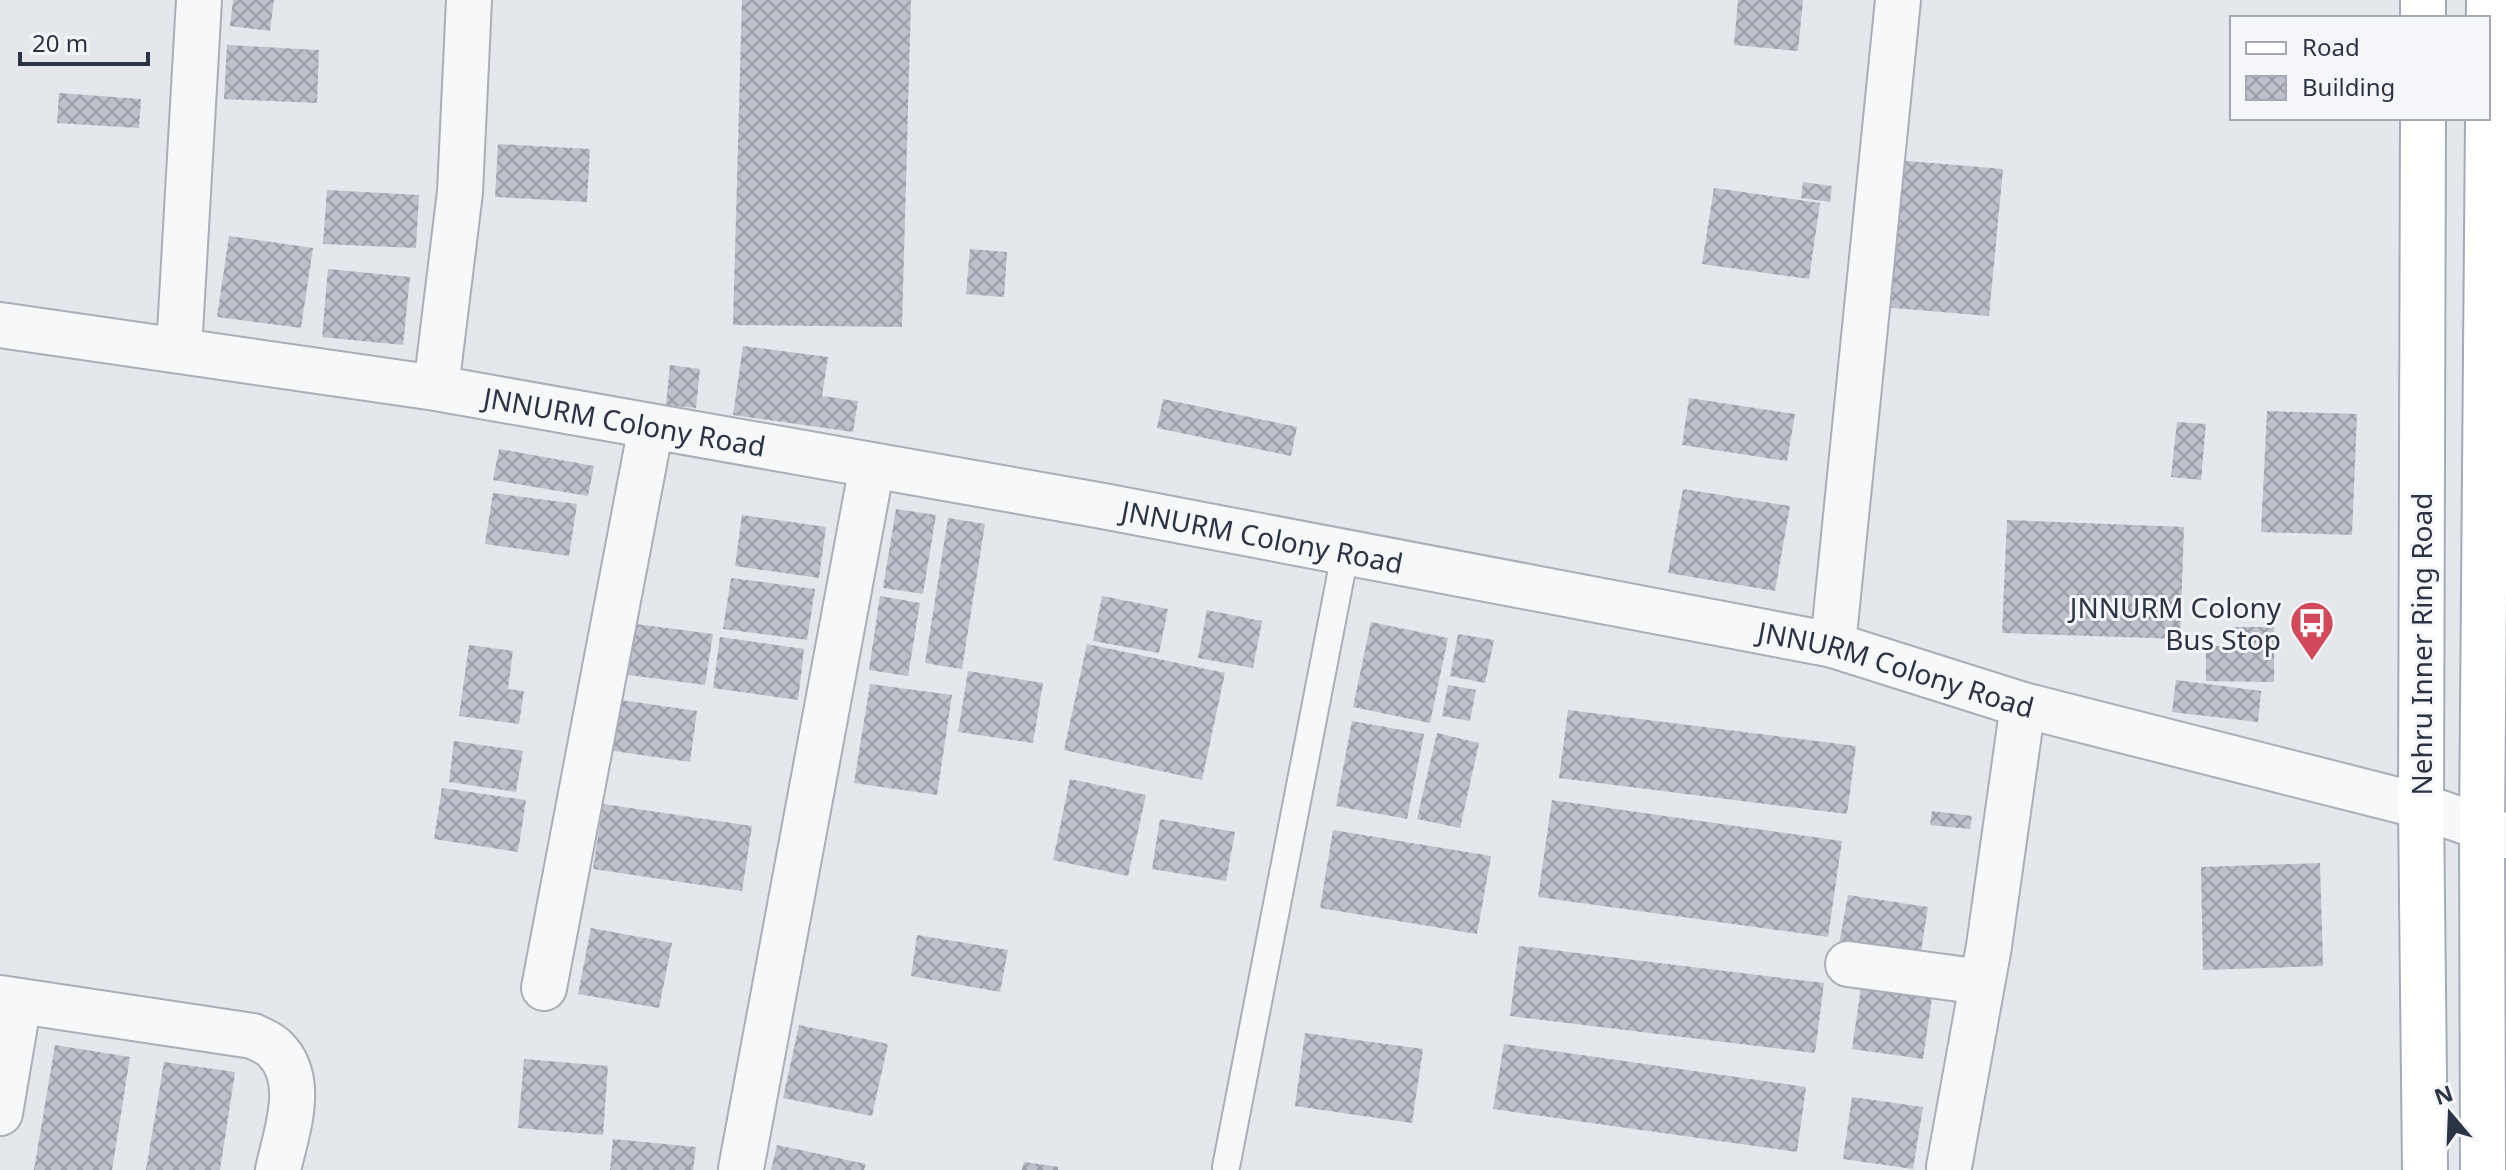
<svg xmlns="http://www.w3.org/2000/svg" width="2506" height="1170" viewBox="0 0 2506 1170" font-family="'Noto Sans',sans-serif">
<defs>
<pattern id="building-cross-hatch" width="8" height="8" patternUnits="userSpaceOnUse" patternTransform="scale(2)"><rect width="8" height="8" fill="#bbc0ca"/><path d="M0 0l8 8M0 8l8-8" fill="none" stroke="#989da6"/></pattern>
</defs>
<rect width="100%" height="100%" fill="#e4e7ec"/>
<path fill="url(#building-cross-hatch)" d="M 233,0 L 274,0 L 270,31 L 230,26 Z
M 742,0 L 911,0 L 902,327 L 733,325 Z
M 1738,0 L 1803,0 L 1798,51 L 1734,45 Z
M 227,45 L 319,50 L 317,103 L 224,99 Z
M 59,93 L 141,99 L 139,128 L 57,123 Z
M 498,144 L 590,149 L 587,202 L 495,197 Z
M 1896,160 L 2003,169 L 1989,316 L 1882,307 Z
M 1803,182 L 1832,186 L 1830,202 L 1801,198 Z
M 1714,188 L 1820,203 L 1809,279 L 1702,264 Z
M 327,190 L 419,195 L 416,248 L 323,244 Z
M 229,236 L 313,248 L 301,328 L 217,317 Z
M 970,249 L 1007,252 L 1004,297 L 966,294 Z
M 328,269 L 410,277 L 403,345 L 322,337 Z
M 743,346 L 828,357 L 822,396 L 858,401 L 853,432 L 733,415 Z
M 670,365 L 700,369 L 696,408 L 666,405 Z
M 1689,398 L 1795,414 L 1787,461 L 1682,445 Z
M 1163,399 L 1297,427 L 1291,456 L 1157,428 Z
M 2267,411 L 2357,414 L 2352,535 L 2261,532 Z
M 2177,422 L 2206,424 L 2201,480 L 2171,477 Z
M 499,449 L 594,466 L 588,496 L 493,480 Z
M 1683,489 L 1790,506 L 1775,591 L 1668,573 Z
M 493,493 L 577,504 L 569,556 L 485,544 Z
M 896,509 L 936,515 L 923,594 L 883,588 Z
M 742,515 L 826,527 L 819,578 L 735,566 Z
M 948,518 L 985,524 L 962,669 L 925,663 Z
M 2007,520 L 2184,527 L 2180,639 L 2002,633 Z
M 731,578 L 815,589 L 807,640 L 723,629 Z
M 880,596 L 920,603 L 908,676 L 869,670 Z
M 1102,596 L 1168,609 L 1159,653 L 1093,641 Z
M 1207,610 L 1262,621 L 1253,668 L 1198,658 Z
M 1371,622 L 1448,638 L 1430,723 L 1353,707 Z
M 628,623 L 713,634 L 705,685 L 621,674 Z
M 2231,627 L 2274,627 L 2274,682 L 2206,681 L 2206,646 L 2231,646 Z
M 1458,634 L 1494,640 L 1485,683 L 1450,676 Z
M 720,637 L 804,649 L 798,700 L 713,688 Z
M 1087,644 L 1225,673 L 1202,780 L 1064,750 Z
M 469,645 L 513,651 L 508,689 L 524,691 L 519,724 L 459,716 Z
M 968,671 L 1043,683 L 1033,743 L 958,732 Z
M 2176,680 L 2261,691 L 2258,722 L 2172,712 Z
M 870,684 L 952,695 L 937,795 L 854,783 Z
M 1448,685 L 1476,690 L 1470,721 L 1442,716 Z
M 614,699 L 697,711 L 690,762 L 607,750 Z
M 1568,710 L 1856,746 L 1847,814 L 1559,778 Z
M 1352,721 L 1424,734 L 1407,819 L 1336,806 Z
M 1437,733 L 1479,743 L 1460,828 L 1417,819 Z
M 454,741 L 523,751 L 516,792 L 449,782 Z
M 1070,779 L 1146,795 L 1128,876 L 1053,860 Z
M 442,788 L 526,800 L 518,852 L 434,839 Z
M 1552,800 L 1842,841 L 1828,937 L 1538,897 Z
M 603,804 L 752,826 L 742,891 L 593,869 Z
M 1932,811 L 1972,816 L 1970,829 L 1930,825 Z
M 1160,819 L 1235,832 L 1226,881 L 1152,869 Z
M 1333,830 L 1491,856 L 1477,934 L 1320,908 Z
M 2320,863 L 2323,966 L 2203,970 L 2201,867 Z
M 1848,895 L 1928,907 L 1920,957 L 1839,944 Z
M 591,928 L 672,943 L 659,1008 L 578,994 Z
M 917,935 L 1008,950 L 1000,992 L 911,976 Z
M 1519,946 L 1824,983 L 1815,1053 L 1510,1016 Z
M 1861,987 L 1932,998 L 1923,1059 L 1852,1049 Z
M 799,1025 L 888,1044 L 872,1116 L 783,1098 Z
M 1305,1033 L 1423,1049 L 1412,1123 L 1295,1106 Z
M 1504,1044 L 1806,1087 L 1797,1152 L 1493,1109 Z
M 55,1045 L 130,1057 L 112,1170 L 34,1170 Z
M 524,1059 L 608,1066 L 603,1135 L 518,1128 Z
M 164,1062 L 235,1072 L 220,1170 L 146,1170 Z
M 1852,1097 L 1923,1107 L 1913,1169 L 1843,1159 Z
M 613,1139 L 696,1147 L 693,1170 L 610,1170 Z
M 777,1145 L 866,1164 L 864,1170 L 771,1170 Z
M 1024,1162 L 1058,1167 L 1058,1170 L 1022,1170 Z"/>
<g fill="none" stroke-linecap="round" stroke-linejoin="round">
<g stroke="#a9aeb7" stroke-width="30">
<path id="service" d="M 1226,1167 L 1345,554"/>
</g>
<g stroke="#a9aeb7" stroke-width="48">
<g id="minor">
<path id="s1" d="M 0,325 L 436,388 L 1103,506 L 1833,645 L 2023,705 L 2421,806 L 2506,836"/>
<path d="M 179,350 L 199,0"/>
<path d="M 436,388 L 460,192 L 469,0"/>
<path d="M 1833,645 L 1898,0"/>
<path d="M 1848,964 L 1982,982"/>
<path d="M 544,988 L 651,427"/>
<path d="M 0,998 L 253,1036 C 260,1040 270,1043 275,1049 C 307,1080 286,1133 278,1170"/>
<path d="M 0,1113 L 19,1001"/>
<path d="M 1949,1167 L 1989,946 L 2023,705"/>
<path d="M 741,1169 L 872,466"/>
</g>
</g>
<g stroke="#a3abb8" stroke-width="48">
<path id="primary" d="M 2423,18 L 2423,0
M 2488,100 L 2489,0
M 2423,118 L 2421,806 L 2425,1170
M 2483,1170 L 2482,827 L 2488,118"/>
</g>
<use href="#service" stroke="#f7f8fa" stroke-width="26"/>
<use href="#minor" stroke="#f7f8fa" stroke-width="44"/>
<use href="#primary" stroke="#fff" stroke-width="44"/>
</g>
<defs>
<g id="bus-pin" transform="scale(2.3)"><path d="M0 17L-7.5 6A9.5 9.5 0 1 1 7.5 6Z" fill="#d1495b" stroke="#f4f6f9"/><path d="M-5-6H5V4H4V6H2V4H-2V6H-4V4H-5ZM-3.5-4V0h7V-4ZM-3.5 1.2v1.5H-2V1.2ZM2 1.2v1.5H3.5V1.2Z" fill="#fff"/></g>
</defs>
<g fill-rule="evenodd">
<use href="#bus-pin" x="2312" y="623"/>
</g>
<g text-anchor="middle" dominant-baseline="central" stroke-width="6" stroke-linejoin="round" paint-order="stroke">
<g font-size="28" fill="#2b3445" stroke="#f4f6f9">
<text stroke="none"><textPath href="#s1" startOffset="632">JNNURM Colony Road</textPath></text>
<text stroke="none"><textPath href="#s1" startOffset="1280">JNNURM Colony Road</textPath></text>
<text transform="translate(2421 644) rotate(-90)">Nehru Inner Ring Road</text>
<text stroke="none"><textPath href="#s1" startOffset="1928">JNNURM Colony Road</textPath></text>
</g>
<g font-size="28" fill="#2b3445" stroke="#f4f6f9" text-anchor="end">
<text x="2281" y="607">JNNURM Colony<tspan x="2281" dy="32">Bus Stop</tspan></text>
</g>
</g>
<rect x="2230" y="16" width="260" height="104" fill="#f4f6f9" stroke="#a4a8b1" stroke-width="2"/>
<rect x="2246" y="42" width="40" height="12" fill="#ffffff" stroke="#a4a8b1" stroke-width="2"/>
<text x="2302" y="56" font-size="24" fill="#2b3445">Road</text>
<rect x="2246" y="76" width="40" height="24" fill="url(#building-cross-hatch)" stroke="#a4a8b1" stroke-width="2"/>
<text x="2302" y="96" font-size="24" fill="#2b3445">Building</text>
<g transform="translate(2450 1114) rotate(341)" stroke="#f4f6f9" stroke-width="6" paint-order="stroke">
<path d="M0-6L14 30L0 20L-14 30Z" fill="#2b3445"/>
<text y="-12" font-size="22" font-weight="bold" text-anchor="middle" fill="#2b3445">N</text>
</g>
<path d="M20 52v12h128v-12" fill="none" stroke="#2b3445" stroke-width="4"/>
<text x="32" y="52" font-size="24" fill="#2b3445" stroke="#f4f6f9" stroke-width="6" paint-order="stroke">20 m</text>
</svg>
